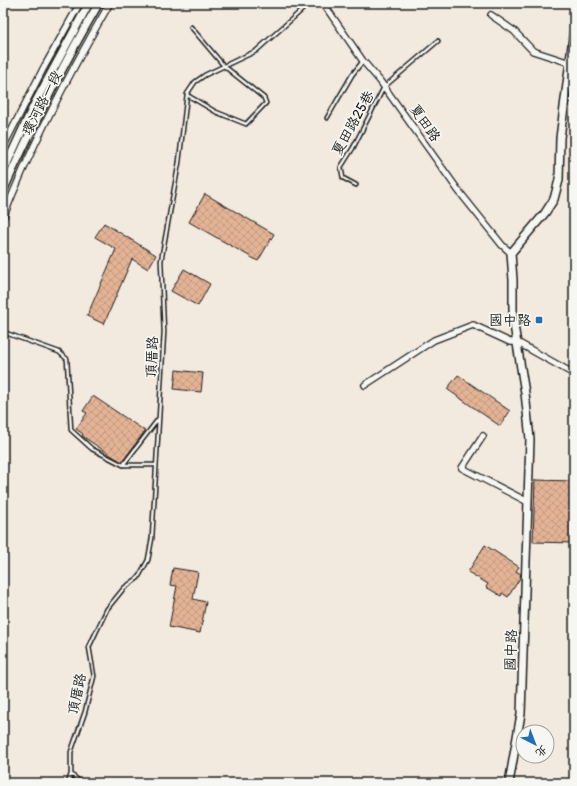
<svg xmlns="http://www.w3.org/2000/svg" width="577" height="786" viewBox="0 0 577 786" font-family="Pangolin,'LXGW WenKai TC',sans-serif">
<defs>
<pattern id="building-cross-hatch" width="8" height="8" patternUnits="userSpaceOnUse"><rect width="8" height="8" fill="#e4b395"/><path d="M0 0l8 8M0 8l8-8" fill="none" stroke="#c39980"/></pattern>
</defs>
<rect width="100%" height="100%" fill="#f2e9df"/>
<filter id="ink" filterUnits="userSpaceOnUse"><feTurbulence type="fractalNoise" baseFrequency=".025" numOctaves="2"/><feDisplacementMap in="SourceGraphic" scale="8" xChannelSelector="R" yChannelSelector="G"/><feConvolveMatrix kernelMatrix="1 2 1 2 8 2 1 2 1" color-interpolation-filters="sRGB"/></filter>
<g filter="url(#ink)">
<path fill="url(#building-cross-hatch)" stroke="#1c1c1c" d="M 205,194 L 274,234 L 258,261 L 189,222 Z
M 104,223 L 156,255 L 148,269 L 132,259 L 104,324 L 87,316 L 116,249 L 95,237 Z
M 184,269 L 210,284 L 198,306 L 171,291 Z
M 176,370 L 203,373 L 201,392 L 174,389 Z
M 458,375 L 510,411 L 500,426 L 447,389 Z
M 93,396 L 145,431 L 122,462 L 112,456 L 82,436 L 83,434 L 76,429 L 87,413 L 83,411 Z
M 535,480 L 574,481 L 574,543 L 533,542 Z
M 485,545 L 519,567 L 516,571 L 521,574 L 520,578 L 508,597 L 502,593 L 501,596 L 486,587 L 488,584 L 468,572 Z
M 173,568 L 198,572 L 193,599 L 206,602 L 200,633 L 169,627 L 177,586 L 170,585 Z"/>
<g fill="none" stroke-linecap="round" stroke-linejoin="round">
<g stroke="#1c1c1c" stroke-width="5.5">
<path id="service" d="M 187,95 L 216,112 L 246,124 L 266,103 L 264,98 L 224,66 L 191,27
M 327,118 L 352,75 L 363,61
M 356,185 L 343,178 L 341,167 L 353,148 L 384,87 L 438,41
M 3,332 L 59,352 L 67,359 L 71,430 L 92,449 L 123,465 L 156,465
M 123,465 L 159,418
M 68,783 L 71,774
M 81,783 L 71,774 L 71,752 L 85,712 L 94,676 L 89,647 L 107,609 L 124,588 L 138,578 L 148,560 L 152,538 L 164,332 L 161,261 L 179,162 L 187,94 L 195,82 L 205,75 L 256,51 L 302,10 L 308,3"/>
</g>
<g stroke="#1c1c1c" stroke-width="8">
<path id="minor" d="M 323,3 L 363,61 L 380,81 L 458,190 L 502,245 L 511,253
M 491,15 L 514,31 L 533,51 L 570,63
M 3,147 L 42,71 L 80,3
M 3,218 C 32,143 70,72 110,3
M 365,385 L 434,340 L 473,325 L 510,342 L 517,342 L 574,374
M 483,436 L 462,468 L 528,502"/>
</g>
<g stroke="#1c1c1c" stroke-width="10">
<path id="tertiary" d="M 3,172 L 34,105 L 89,3
M 3,191 C 32,127 63,64 99,3
M 509,783 L 521,714 L 530,439 L 525,393 L 513,319 L 513,280 L 511,253 L 545,213 L 554,199 L 559,180 L 560,138 L 574,30"/>
</g>
<use href="#service" stroke="#f6f6f2" stroke-width="2.5"/>
<use href="#minor" stroke="#f6f6f2" stroke-width="5.5"/>
<use href="#tertiary" stroke="#f6f6f2" stroke-width="7"/>
</g>
</g>
<rect fill="#1f6fb2" stroke="#f6f6f2" stroke-width="1.5" x="535" y="316" width="8" height="8" rx="2"/>
<g text-anchor="middle" dominant-baseline="central" stroke-width="3.5" stroke-linejoin="round" paint-order="stroke">
<g font-size="14" fill="#1c1c1c" stroke="#f6f6f2">
<text transform="translate(42 103) rotate(-63)">環河路一段</text>
<text transform="translate(353 123) rotate(-61)">夏田路25巷</text>
<text transform="translate(425 123) rotate(55)">夏田路</text>
<text transform="translate(152 357) rotate(-87)">頂厝路</text>
<text transform="translate(511 650) rotate(-88)">國中路</text>
<text transform="translate(77 694) rotate(-78)">頂厝路</text>
</g>
<g font-size="14" fill="#1c1c1c" stroke="#f6f6f2" text-anchor="end">
<text x="531" y="320">國中路</text>
</g>
</g>
<rect width="577" height="786" fill="none" stroke="#f6f6f2" stroke-width="16"/>
<rect x="8" y="8" width="561" height="770" fill="none" stroke="#1c1c1c" stroke-width="1.5" filter="url(#ink)"/>
<g transform="translate(535 744) rotate(138)"><circle r="19" fill="#f6f6f2" stroke="#9f9f9c"/>
<path d="M0-3L7 15L0 10L-7 15Z" fill="#1f6fb2"/>
<text y="-6" font-size="11" font-weight="bold" text-anchor="middle" fill="#1c1c1c">北</text>
</g>
</svg>
